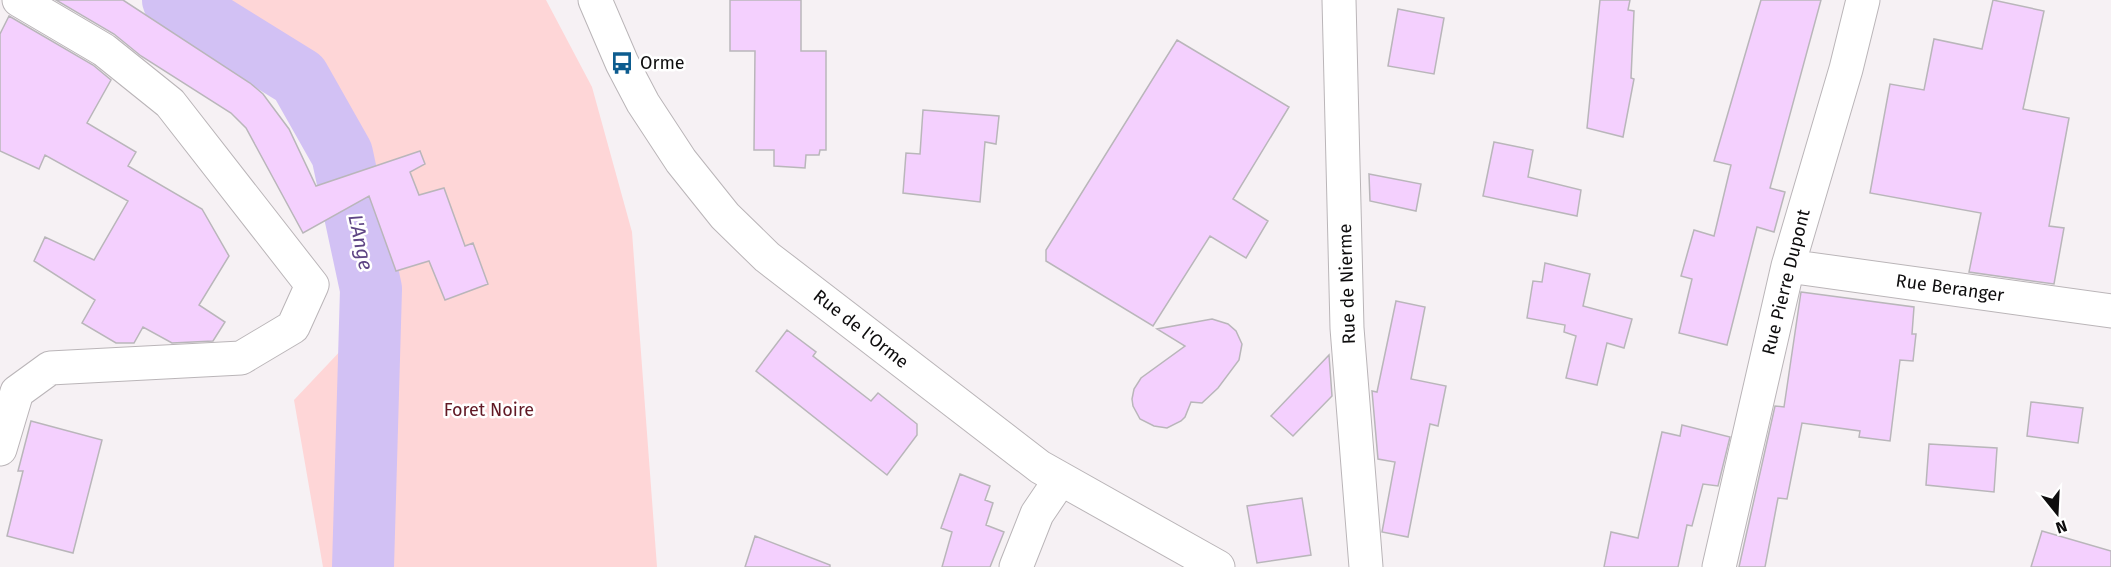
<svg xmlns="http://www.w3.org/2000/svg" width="2111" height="567" viewBox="0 0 2111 567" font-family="'Fira Sans',sans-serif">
<rect width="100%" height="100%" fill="#f6f1f4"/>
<path fill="#fed6d7" d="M 149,0 L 546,0 L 592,87 L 632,232 L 657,567 L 323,567 L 294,400 L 346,345 L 338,186 L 271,84 Z"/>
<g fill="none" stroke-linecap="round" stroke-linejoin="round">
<path stroke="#d2c1f4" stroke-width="62" d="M 173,0 L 299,78 L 342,154 L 371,289 L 363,567"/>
</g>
<path fill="#f4d0fe" stroke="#b9b6ba" stroke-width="1.5" d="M 56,0 L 123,0 L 250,83 L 263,94 L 289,129 L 316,186 L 420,151 L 425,164 L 410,172 L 419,195 L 444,188 L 465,246 L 473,243 L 488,284 L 445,300 L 429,261 L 396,271 L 369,196 L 303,233 L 246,128 L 231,113 L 141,56 L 114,34 Z
M 730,0 L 801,0 L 801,51 L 826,51 L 826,150 L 820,150 L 819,155 L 806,155 L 805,168 L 774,166 L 774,150 L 754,150 L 755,51 L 730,51 Z
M 1600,0 L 1630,0 L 1628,10 L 1634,11 L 1631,78 L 1634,79 L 1623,137 L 1587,128 Z
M 1761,0 L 1821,0 L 1770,188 L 1785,192 L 1774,232 L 1757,227 L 1727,345 L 1679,333 L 1692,279 L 1681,276 L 1694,230 L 1714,236 L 1731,165 L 1714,161 Z
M 1993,0 L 2044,11 L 2023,109 L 2069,118 L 2049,226 L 2064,228 L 2054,284 L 1969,272 L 1981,213 L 1870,193 L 1890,84 L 1924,90 L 1934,39 L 1982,49 Z
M 1398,9 L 1444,18 L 1434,74 L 1388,66 Z
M 9,16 L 93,65 L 111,80 L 87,123 L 136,152 L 128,166 L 202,209 L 229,256 L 199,305 L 225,322 L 213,341 L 172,343 L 143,327 L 134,343 L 116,343 L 82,323 L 95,300 L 34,261 L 45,237 L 94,260 L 128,201 L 45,155 L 39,169 L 0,151 L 0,34 Z
M 1177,40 L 1289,107 L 1233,199 L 1268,221 L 1246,258 L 1210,236 L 1153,326 L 1046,261 L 1046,250 Z
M 923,110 L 999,116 L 996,144 L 985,142 L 980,202 L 903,193 L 906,153 L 920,154 Z
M 1494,142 L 1533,150 L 1528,177 L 1581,190 L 1577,216 L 1483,196 Z
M 1369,174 L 1421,184 L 1416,211 L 1370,201 Z
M 1545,263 L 1590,274 L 1583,306 L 1632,319 L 1624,348 L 1607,343 L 1597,385 L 1566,378 L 1576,336 L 1564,332 L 1565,325 L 1527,318 L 1533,281 L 1542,282 Z
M 1801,292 L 1914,307 L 1912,334 L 1916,334 L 1913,361 L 1900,360 L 1890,441 L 1859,437 L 1860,431 L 1802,423 L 1787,499 L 1778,498 L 1765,567 L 1739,567 L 1775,406 L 1784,407 Z
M 1396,301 L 1425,307 L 1411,379 L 1446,386 L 1438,426 L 1430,424 L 1408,537 L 1382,532 L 1395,462 L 1378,459 L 1372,391 L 1377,392 Z
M 1212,319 L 1228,324 L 1236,331 L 1242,344 L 1239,360 L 1218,388 L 1202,403 L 1191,402 L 1185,417 L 1181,421 L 1167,428 L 1154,426 L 1140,419 L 1133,406 L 1132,399 L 1134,389 L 1141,378 L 1185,346 L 1157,329 Z
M 787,330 L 816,352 L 813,356 L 871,401 L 878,393 L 917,424 L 917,435 L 887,475 L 756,371 Z
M 1329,355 L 1332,396 L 1293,436 L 1271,416 Z
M 2031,402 L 2083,408 L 2078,443 L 2027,436 Z
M 31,421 L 102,440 L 73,553 L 7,536 L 23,471 L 18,471 Z
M 1682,425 L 1730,437 L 1718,486 L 1703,484 L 1692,526 L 1687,525 L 1678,567 L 1604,567 L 1611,532 L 1638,538 L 1662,432 L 1680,436 Z
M 1929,444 L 1997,448 L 1994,492 L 1926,485 Z
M 960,474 L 990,486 L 985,500 L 993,503 L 986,525 L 1004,532 L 990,567 L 942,567 L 952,532 L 941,528 Z
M 1302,498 L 1311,555 L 1257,563 L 1247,506 Z
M 2042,531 L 2111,551 L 2111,567 L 2031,567 Z
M 755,536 L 830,565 L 830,567 L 745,567 Z"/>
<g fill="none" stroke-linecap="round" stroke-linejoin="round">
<g stroke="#bab5b8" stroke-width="35">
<path id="minor" d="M 595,0 L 622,63 L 643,103 L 681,161 L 725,216 L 767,257 L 1040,467 L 1218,567
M 1339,0 L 1347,328 L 1366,567
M 1788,266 L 2111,311
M 0,449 L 17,392 L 50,368 L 241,358 L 293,327 L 312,285 L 170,103 L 104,50 L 19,0
M 1016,567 L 1037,514 L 1060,480
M 1719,567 L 1788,266 L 1846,69 L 1863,0"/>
</g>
<use href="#minor" stroke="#fff" stroke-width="33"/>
</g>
<defs>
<g id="bus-bare" transform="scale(1.8)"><path d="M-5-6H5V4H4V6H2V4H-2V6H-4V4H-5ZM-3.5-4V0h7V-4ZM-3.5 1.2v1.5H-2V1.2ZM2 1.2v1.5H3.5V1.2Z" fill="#0d5c8f" stroke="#fff" stroke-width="2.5" paint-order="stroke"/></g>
</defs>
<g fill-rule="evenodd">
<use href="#bus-bare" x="622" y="63"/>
</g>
<g text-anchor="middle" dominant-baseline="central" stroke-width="5" stroke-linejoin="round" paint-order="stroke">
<g font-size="18" fill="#0e0d0e" stroke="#fff" text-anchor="start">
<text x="640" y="63">Orme</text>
</g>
<g font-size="18" fill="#0e0d0e" stroke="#fff">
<text transform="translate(1786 282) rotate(-76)">Rue Pierre Dupont</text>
<text transform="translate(1347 284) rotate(-92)">Rue de Nierme</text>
<text transform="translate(1950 288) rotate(8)">Rue Beranger</text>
<text transform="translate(861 329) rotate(38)">Rue de l'Orme</text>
</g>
<g font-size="18" fill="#611925" stroke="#fff">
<text x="489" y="410">Foret Noire</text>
</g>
<g font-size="20" font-style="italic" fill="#5e4584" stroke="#fff">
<text transform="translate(361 242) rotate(78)">L'Ange</text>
</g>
</g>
<g transform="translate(2057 513) rotate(162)" stroke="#ffffff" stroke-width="4.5" paint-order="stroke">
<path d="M0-4.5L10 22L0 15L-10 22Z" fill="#0e0d0e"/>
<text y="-9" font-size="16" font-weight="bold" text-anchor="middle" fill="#0e0d0e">N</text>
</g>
</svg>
